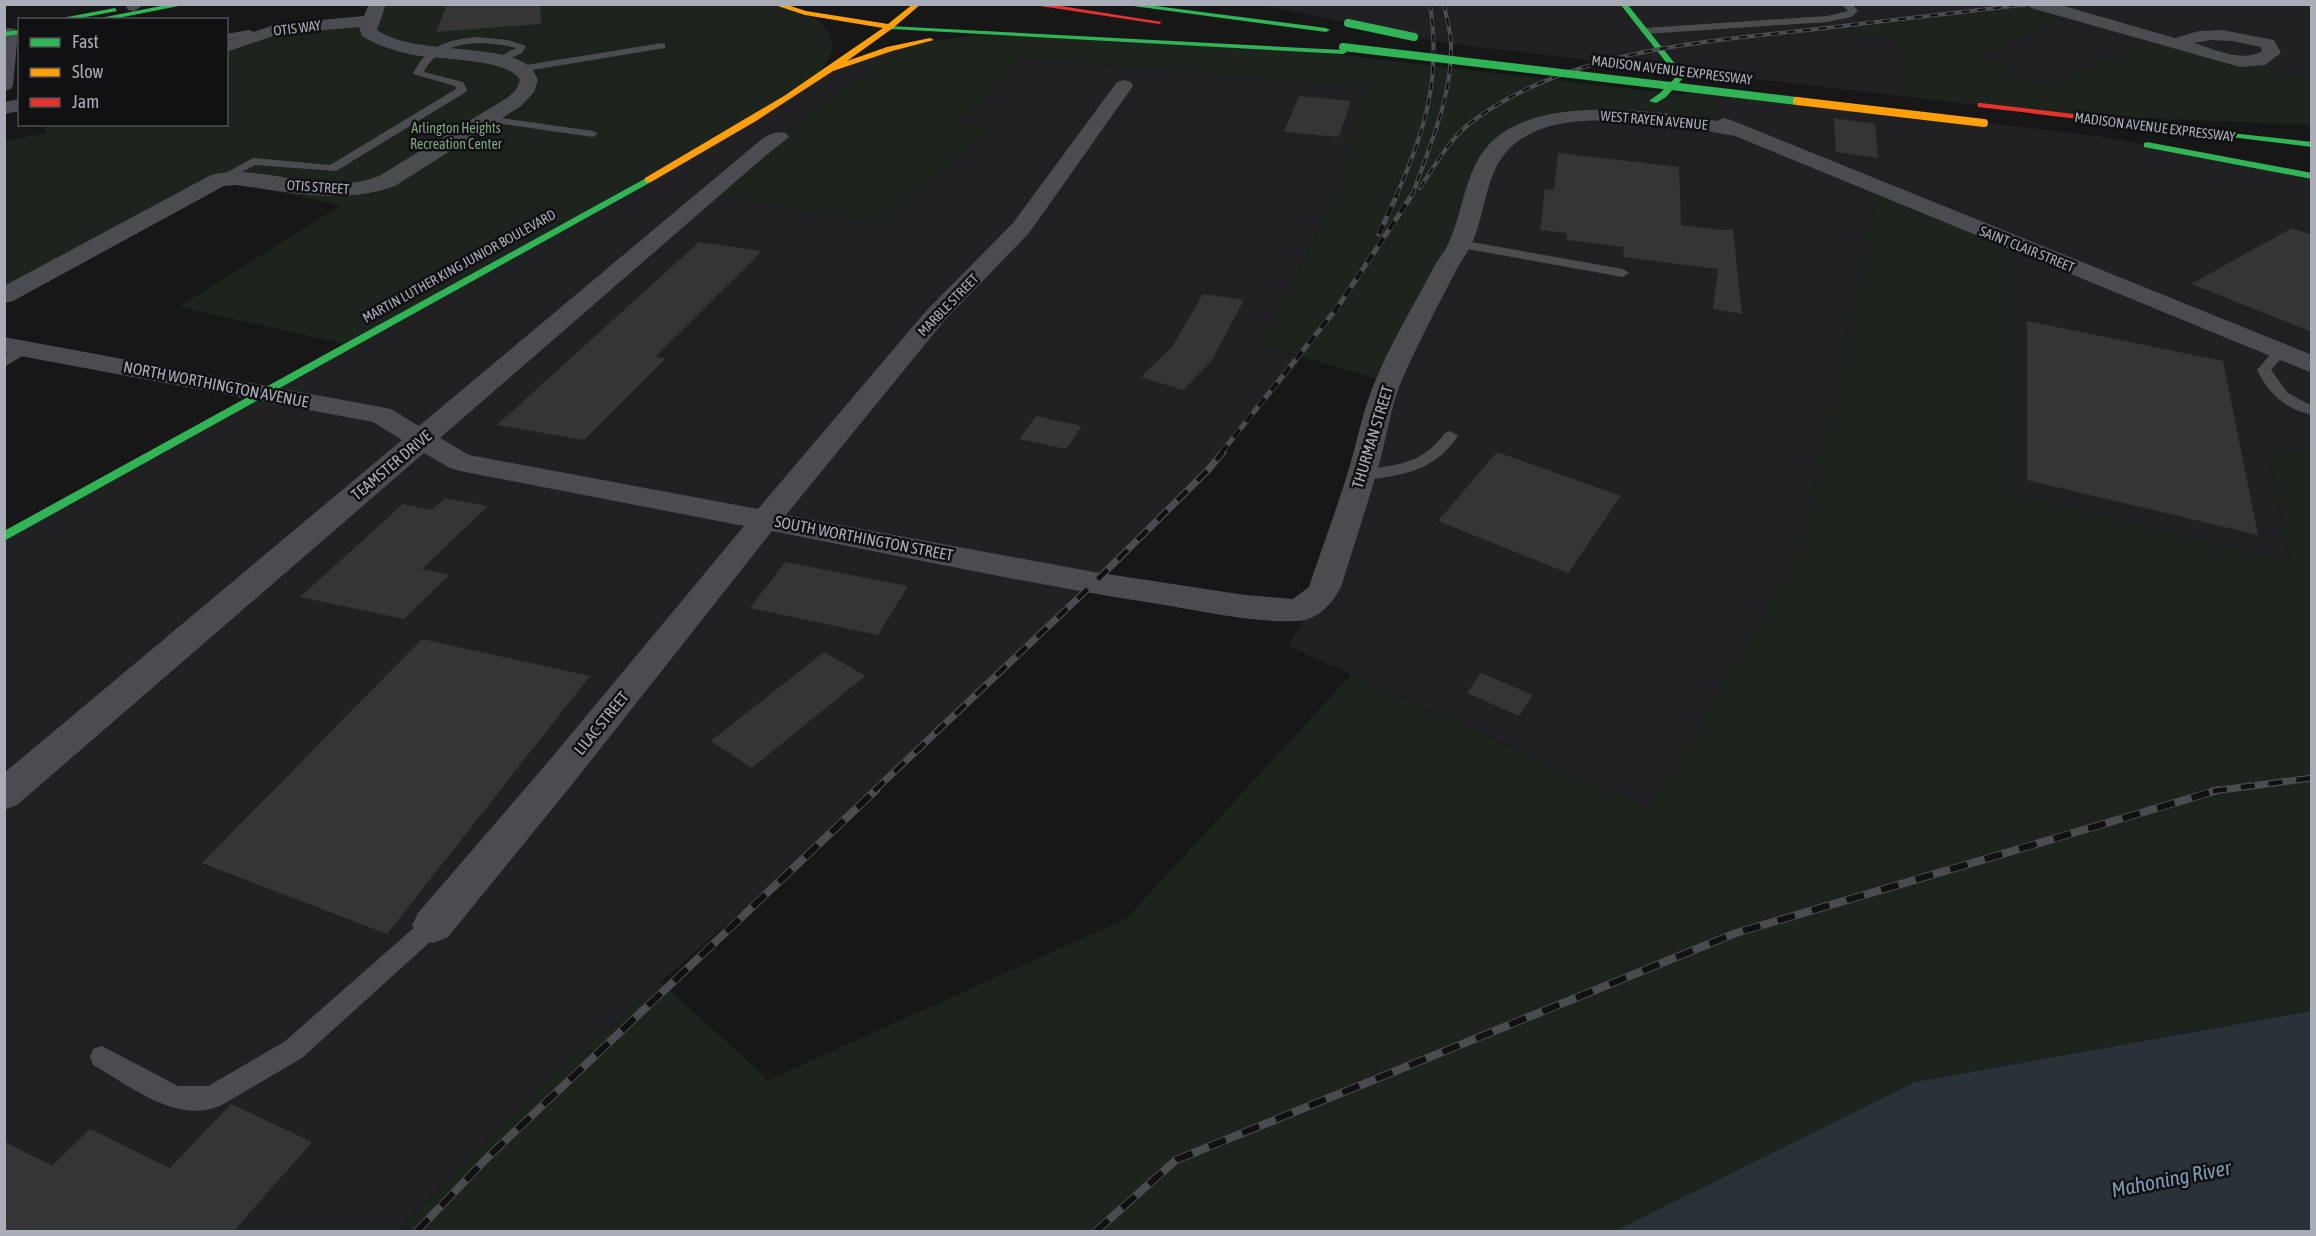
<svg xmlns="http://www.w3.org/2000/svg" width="2316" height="1236" viewBox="0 0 2316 1236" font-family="'Asap Condensed',sans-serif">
<rect width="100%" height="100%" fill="#171717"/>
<path fill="#212123" d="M 1983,4 L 1996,8 L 1823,29 L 1898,38 L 1900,96 L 1451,44 L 1262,5 Z
M 2037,5 L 2311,5 L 2311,80 L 2158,40 L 2045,86 L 2018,77 L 1981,54 L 2072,15 Z
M 904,46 L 757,153 L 883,223 L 916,191 L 992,129 L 957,124 L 1019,57 L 1365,86 L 1333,202 L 1262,344 L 1302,358 L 1289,375 L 1217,459 L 1097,584 L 853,813 L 542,1086 L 399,1231 L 5,1231 L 4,537 L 831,69 Z
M 1700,90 L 2098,136 L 2311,176 L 2311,457 L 2268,449 L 2290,563 L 2010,495 L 2015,244 L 1878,188 L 1800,554 L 1650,810 L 1288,646 L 1313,603 L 1366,458 L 1465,226 L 1513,135 Z"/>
<path fill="#1d241e" d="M 775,4 C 796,10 835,20 832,48 C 831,59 822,69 817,78 L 350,345 L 179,307 L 341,205 L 219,180 L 5,296 L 5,141 L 46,133 L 45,125 L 226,124 L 227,47 L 257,35 L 370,21 L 378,5 Z
M 1983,5 L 2037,5 L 2072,15 L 1982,54 L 2018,77 L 2045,86 L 2158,40 L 2311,80 L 2311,125 L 2059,115 L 1900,96 L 1898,38 L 1820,29 L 1994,8 Z
M 979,34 L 1265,46 L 1708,98 L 1743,131 L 1685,121 L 1563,118 L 1500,144 L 1388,382 L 1262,345 L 1333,202 L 1364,86 L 1019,57 L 958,123 L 992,129 L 916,191 L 883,223 L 711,193 L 757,153 L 904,46 Z
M 1878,188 L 2015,244 L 2010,495 L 2290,563 L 2268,448 L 2311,457 L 2311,1011 L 1915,1082 L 1615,1231 L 399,1232 L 542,1086 L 661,982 L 768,1080 L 1127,918 L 1351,675 L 1650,810 L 1800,554 Z"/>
<path fill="#2a3239" d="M 2311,1011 L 2311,1231 L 1615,1231 L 1915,1082 Z"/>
<path fill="#353536" d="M 447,4 L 540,4 L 541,24 L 436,32 Z
M 1299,96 L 1351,101 L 1339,137 L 1284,132 Z
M 1834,118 L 1875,124 L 1878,158 L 1836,152 Z
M 1558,153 L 1679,167 L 1681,225 L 1722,230 L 1733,229 L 1742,314 L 1713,309 L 1718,269 L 1623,257 L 1624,247 L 1567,240 L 1567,233 L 1540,230 L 1545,189 L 1554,190 Z
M 2292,228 L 2312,235 L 2312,332 L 2191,284 Z
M 699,242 L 762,251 L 655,357 L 666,358 L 584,440 L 497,425 Z
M 1203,294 L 1244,300 L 1212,360 L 1183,390 L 1141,377 L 1172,347 Z
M 2027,321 L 2223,361 L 2258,535 L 2027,480 Z
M 1036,416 L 1082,426 L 1066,449 L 1019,439 Z
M 1497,452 L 1621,496 L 1568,573 L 1438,521 Z
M 445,498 L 488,506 L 422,569 L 449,575 L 404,619 L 300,597 L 403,504 L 432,510 Z
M 785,562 L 908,586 L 878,635 L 750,608 Z
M 422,639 L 590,676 L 387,934 L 202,863 Z
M 824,652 L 865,676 L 752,768 L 711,741 Z
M 1481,673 L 1533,695 L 1519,716 L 1467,693 Z
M 231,1104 L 312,1142 L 233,1232 L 4,1232 L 4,1141 L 52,1166 L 90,1129 L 170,1168 Z"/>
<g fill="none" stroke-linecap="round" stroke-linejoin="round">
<path fill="#4b4c50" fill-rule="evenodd" d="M 1842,4 L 1852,4 L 1858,11 L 1851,17 L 1827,22 L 1645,34 L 1640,31 L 1645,28 L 1827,16 L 1848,11 Z
M 249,30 L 262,35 L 257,38 L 249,36 L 226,40 L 226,34 Z
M 477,37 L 508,40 L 526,46 L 522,53 L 500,63 L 495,60 L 497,58 L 516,48 C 484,40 440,39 424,72 L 463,82 L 467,90 L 466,92 L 336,171 L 255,165 L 223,182 L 215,182 L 213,180 L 253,158 L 330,165 L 456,89 L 455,86 L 413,74 C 427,45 447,40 477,37 Z
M 662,43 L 665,44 L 665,48 L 520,72 L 515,69 L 520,66 Z
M 486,116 L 593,131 L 598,134 L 593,137 L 482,121 L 481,119 Z
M 1460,240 L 1623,269 L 1629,273 L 1623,277 L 1456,247 L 1454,244 Z
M 24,345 L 29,346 L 31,349 L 29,352 L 4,367 L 4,356 Z
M 2280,348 L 2287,352 L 2271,370 L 2288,393 L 2312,406 L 2312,415 C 2285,409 2269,394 2257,370 L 2275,349 Z
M 1450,431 L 1458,436 C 1433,473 1401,475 1360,481 L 1352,476 L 1354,473 C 1392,463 1420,468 1445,433 Z
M 433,915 L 441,918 L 444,925 L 441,932 L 302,1058 L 220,1106 C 175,1124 131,1086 93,1065 L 90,1057 L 93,1049 L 102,1046 L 178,1086 L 208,1086 L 284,1042 L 425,918 Z"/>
<path fill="#4b4c50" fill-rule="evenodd" d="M 125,4 L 142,4 L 142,6 L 134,11 L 128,10 Z
M 369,4 L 386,4 L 377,30 C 417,57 504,41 531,68 C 534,71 536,76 538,80 L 534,92 L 521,106 L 395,186 C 343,205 289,192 236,185 L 224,186 L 13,301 L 4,303 L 4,286 L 211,175 C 265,162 323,198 379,176 L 507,98 L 516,90 L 520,80 C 508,58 438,60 414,55 C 395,51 378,46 362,36 L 359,27 L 279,34 L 226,52 L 226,41 L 277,24 L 364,16 Z
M 2029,4 L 2057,4 L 2175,38 L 2199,31 L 2222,30 L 2274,40 L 2281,53 L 2265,65 L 2240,67 L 2031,8 ZM 2211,40 L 2232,41 L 2261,47 L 2262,51 C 2242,63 2214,49 2194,43 Z
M 9,28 L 15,29 L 18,33 L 13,85 L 11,89 L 4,91 L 4,29 Z
M 1124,80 L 1131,82 L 1133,86 L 1029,233 L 944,321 L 786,515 L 1094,572 L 1245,595 L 1293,599 L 1309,587 C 1323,544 1340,501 1352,458 C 1359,433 1364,408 1374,384 C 1390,344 1414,305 1434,267 C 1438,259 1445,252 1448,244 C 1465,210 1464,164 1496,138 C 1547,95 1656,111 1717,121 L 1724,118 L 1731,120 L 2312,355 L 2312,373 L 1735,136 C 1681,126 1588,109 1536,131 C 1483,154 1491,199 1472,244 C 1468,252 1462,259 1458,267 C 1438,305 1418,343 1401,382 C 1391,408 1387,434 1380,461 C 1368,503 1354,545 1341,587 C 1332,604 1318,620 1297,621 C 1251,623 1198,610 1152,603 C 1025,583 899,556 772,531 L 574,782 L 448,937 L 433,943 L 418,937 L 412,925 L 418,913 L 548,762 L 744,526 L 460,471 L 450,468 L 424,453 L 17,805 L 4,810 L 4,773 L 402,440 L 373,422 L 4,353 L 4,337 L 381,407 L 391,409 L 419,426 L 750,149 C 761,140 771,129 786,133 L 789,137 L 764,157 L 440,438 L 469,455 L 758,509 L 926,311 L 1013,223 L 1117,82 Z
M 20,99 L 20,111 L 4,114 L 4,102 Z"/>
<path fill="#30b455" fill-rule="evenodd" d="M 171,4 L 189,4 L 108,20 L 90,20 Z
M 1140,4 L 1326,28 L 1330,30 L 1326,32 L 1133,6 Z
M 1620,4 L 1627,4 L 1685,76 L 1666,97 L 1656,103 L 1649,101 L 1660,93 L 1677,76 Z
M 115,8 L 117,11 L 70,20 L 51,20 Z
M 889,26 L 1343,50 L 1347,52 L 1343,54 L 891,29 L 887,27 Z
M 20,30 L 20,34 L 4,36 L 4,32 Z
M 2195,129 L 2312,142 L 2312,147 L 2198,133 L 2195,133 Z
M 2147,142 L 2312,173 L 2312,179 L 2144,147 L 2144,143 Z
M 648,177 L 651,178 L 651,182 L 4,541 L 4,531 Z"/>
<path fill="#ff9f0a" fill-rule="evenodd" d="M 772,4 L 784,4 L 806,11 L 888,24 L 913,4 L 921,4 L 893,28 L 847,61 L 887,47 L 930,38 L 934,40 L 892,51 L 833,71 L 756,121 L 651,182 L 645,182 L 645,178 L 784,96 L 883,28 L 805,15 Z"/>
<path fill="#e5322d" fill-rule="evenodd" d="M 1027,4 L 1048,4 L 1162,22 L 1159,24 Z
M 1981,103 L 2198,129 L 2202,131 L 2198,133 L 1978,107 L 1978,103 Z"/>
<g stroke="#4b4c4f" stroke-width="4">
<path id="rail-far3" d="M 1420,188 C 1437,162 1451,136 1477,118 C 1569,52 1699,42 1808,30 C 1882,21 1956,13 2030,4
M 1396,196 C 1426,129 1441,78 1430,4
M 1412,196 C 1429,147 1452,98 1451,45 C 1451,32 1446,17 1444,4"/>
</g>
<g stroke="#4b4c4f" stroke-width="5">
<path id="rail-far2" d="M 1379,234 L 1397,195
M 1221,453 L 1337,308 L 1412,195"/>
</g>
<g stroke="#4b4c4f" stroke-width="7">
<path id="rail-far1" d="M 874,791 L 1093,584 L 1208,470 L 1223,452
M 2213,791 L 2312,778"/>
</g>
<g stroke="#4b4c4f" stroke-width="8">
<path id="rail" d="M 416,1232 L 488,1157 L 876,790
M 1095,1232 L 1176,1160 L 1736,933 L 2218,790"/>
</g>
<use href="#rail-far3" stroke="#111113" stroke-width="2" stroke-dasharray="8" stroke-linecap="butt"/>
<use href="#rail-far2" stroke="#111113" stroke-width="4" stroke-dasharray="10" stroke-linecap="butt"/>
<use href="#rail-far1" stroke="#111113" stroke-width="4.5" stroke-dasharray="14" stroke-linecap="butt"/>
<use href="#rail" stroke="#111113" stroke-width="6" stroke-dasharray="18" stroke-linecap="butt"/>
<path stroke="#30b455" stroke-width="8" d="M 1348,23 L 1414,37
M 1343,47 L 1797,101"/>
<path stroke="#ff9f0a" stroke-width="8" d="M 1797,101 L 1984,123"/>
</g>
<g text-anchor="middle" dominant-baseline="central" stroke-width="5" stroke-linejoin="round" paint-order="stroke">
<g font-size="14" fill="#a8adb8" stroke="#111113">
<text transform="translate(297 28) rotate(-7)">OTIS WAY</text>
<text transform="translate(1672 70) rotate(7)">MADISON AVENUE EXPRESSWAY</text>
<text transform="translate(1654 120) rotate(5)">WEST RAYEN AVENUE</text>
<text transform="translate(2155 127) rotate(7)">MADISON AVENUE EXPRESSWAY</text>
<text transform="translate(318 187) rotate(4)">OTIS STREET</text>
<text transform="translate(2027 249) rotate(22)">SAINT CLAIR STREET</text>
<text transform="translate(459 266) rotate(-29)">MARTIN LUTHER KING JUNIOR BOULEVARD</text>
<text transform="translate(948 305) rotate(-46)">MARBLE STREET</text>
</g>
<g font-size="14" fill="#7fa381" stroke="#111113">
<text x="456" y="128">Arlington Heights<tspan x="456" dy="16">Recreation Center</tspan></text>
</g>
<g font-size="16" fill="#a8adb8" stroke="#111113">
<text transform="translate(216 384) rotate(11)">NORTH WORTHINGTON AVENUE</text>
<text transform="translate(1372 437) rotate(-73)">THURMAN STREET</text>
<text transform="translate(391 465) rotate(-40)">TEAMSTER DRIVE</text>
<text transform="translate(864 538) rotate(11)">SOUTH WORTHINGTON STREET</text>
<text transform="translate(601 723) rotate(-51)">LILAC STREET</text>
</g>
<g font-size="21" font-style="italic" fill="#7f9bb3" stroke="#111113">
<text transform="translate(2171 1178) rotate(-11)">Mahoning River</text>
</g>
</g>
<rect width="2316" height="1236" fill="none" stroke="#a8adb8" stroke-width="12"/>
<rect x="18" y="18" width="210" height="108" fill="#111113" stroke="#4d4f55" stroke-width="1.5"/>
<rect x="30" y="38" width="30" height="9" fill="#30b455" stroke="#4d4f55" stroke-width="1.5"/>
<text x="72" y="48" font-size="18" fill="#a8adb8">Fast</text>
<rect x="30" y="68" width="30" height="9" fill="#ff9f0a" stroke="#4d4f55" stroke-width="1.5"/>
<text x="72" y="78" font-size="18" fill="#a8adb8">Slow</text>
<rect x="30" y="98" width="30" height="9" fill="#e5322d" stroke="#4d4f55" stroke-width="1.5"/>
<text x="72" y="108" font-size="18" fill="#a8adb8">Jam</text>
</svg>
